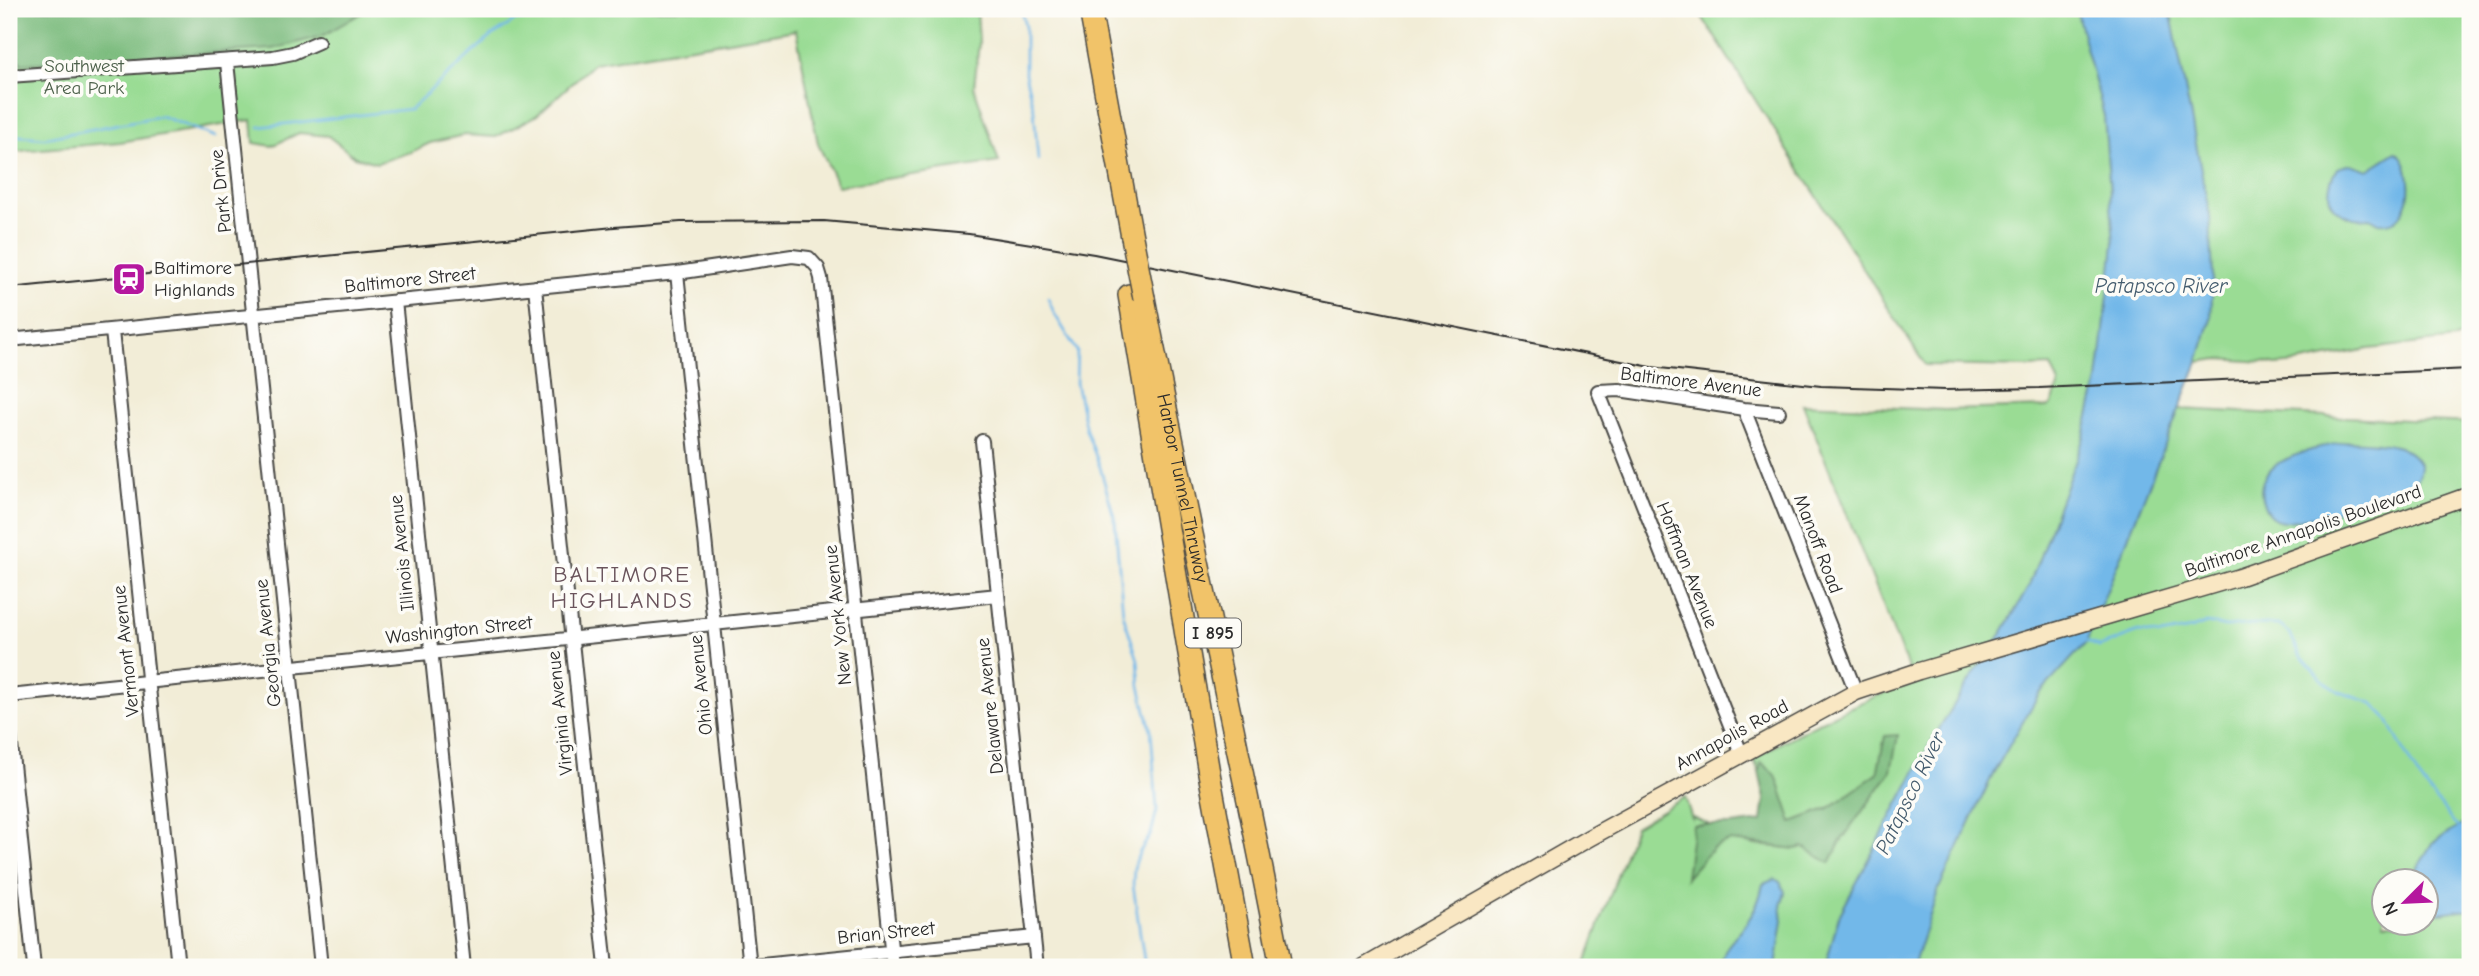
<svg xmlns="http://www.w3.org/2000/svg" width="2479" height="976" viewBox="0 0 2479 976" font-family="'Comic Neue',sans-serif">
<rect width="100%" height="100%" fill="#fdfcf7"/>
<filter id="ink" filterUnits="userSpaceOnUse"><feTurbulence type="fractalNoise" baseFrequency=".0143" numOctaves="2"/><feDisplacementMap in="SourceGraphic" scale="14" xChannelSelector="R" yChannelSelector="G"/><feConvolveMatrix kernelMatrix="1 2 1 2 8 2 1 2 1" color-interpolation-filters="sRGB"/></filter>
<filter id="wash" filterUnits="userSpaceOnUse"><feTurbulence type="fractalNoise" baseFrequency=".00686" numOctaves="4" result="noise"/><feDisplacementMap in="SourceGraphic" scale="28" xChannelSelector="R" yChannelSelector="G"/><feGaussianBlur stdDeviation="1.57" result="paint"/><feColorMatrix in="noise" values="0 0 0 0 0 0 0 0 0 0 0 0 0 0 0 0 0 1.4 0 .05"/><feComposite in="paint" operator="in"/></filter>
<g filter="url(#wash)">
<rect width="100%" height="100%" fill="#f2edd7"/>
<path fill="#9adc94" stroke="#628460" stroke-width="2" fill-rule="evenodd" d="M 9,9 L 977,9 L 979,43 L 974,87 L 999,162 L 838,186 L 818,144 L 796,30 L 594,63 L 536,116 L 496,137 L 464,135 L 430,143 L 411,152 L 377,163 L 355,157 L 328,136 L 299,133 L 272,146 L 254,143 L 252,120 L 120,142 L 9,152 Z
M 1697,9 L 2470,9 L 2470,332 L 2455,339 L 2369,349 L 2297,363 L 2276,365 L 2264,362 L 2219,359 L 2198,362 L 2179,409 L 2470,423 L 2470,967 L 1584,967 L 1635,827 L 1685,797 L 1692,819 L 1693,817 L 1754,845 L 1793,848 L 1753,758 C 1805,730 1856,700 1914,683 L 1803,404 L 1945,410 L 2048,407 L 2052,404 L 2059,384 L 2051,366 L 2029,367 L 1925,365 ZM 2384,881 L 2426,881 L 2426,923 L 2384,923 Z"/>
<path fill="#7bbc7e" stroke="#537454" stroke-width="2" d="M 9,9 L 368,9 L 322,36 L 273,49 L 21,64 L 9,36 Z
M 1898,735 L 1891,771 L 1841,841 L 1830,863 L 1803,847 L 1796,849 L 1729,841 L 1713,848 L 1686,878 L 1693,825 L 1732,825 L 1762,821 L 1765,799 L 1759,772 L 1761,762 L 1776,775 L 1792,822 L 1829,808 L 1877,774 L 1885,736 Z"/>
<path fill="#72b8e9" stroke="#4e728a" stroke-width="2" d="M 2076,9 L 2170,9 L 2210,216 L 2213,276 L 2211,319 L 2198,362 L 2086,643 L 2039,694 L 1994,772 L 1939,888 L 1913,967 L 1825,967 L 1839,916 L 1889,821 L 1929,746 L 1963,690 L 2004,630 L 2029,586 L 2083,440 L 2098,380 L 2114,244 L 2104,116 Z
M 2396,152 C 2406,158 2408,170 2409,181 C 2411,199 2404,226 2379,223 C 2376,222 2373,219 2370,218 C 2365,218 2359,219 2354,218 C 2325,210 2324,191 2337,168 L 2351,164 L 2368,170 Z
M 2349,441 C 2373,443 2409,440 2420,466 C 2419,475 2417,483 2408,489 C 2394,497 2299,523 2283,521 C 2274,520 2267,514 2264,505 C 2246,459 2318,448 2349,441 Z
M 2465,823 L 2470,825 L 2470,910 C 2455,908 2441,916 2427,912 L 2426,881 L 2412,881 L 2413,876 L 2432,843 Z
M 1775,879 L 1780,882 L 1785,892 L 1781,906 L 1783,920 L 1776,967 L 1720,967 C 1722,961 1724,951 1728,946 C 1745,924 1757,914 1763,884 Z"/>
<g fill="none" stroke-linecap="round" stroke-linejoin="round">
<path stroke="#72b8e9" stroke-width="2.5" d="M 1021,9 L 1025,27 L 1025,74 L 1034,110 L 1038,160
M 259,127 L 410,109 L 489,38 L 516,20 L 573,11 L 616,9
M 9,135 L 45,138 L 161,116 L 216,137
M 1048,298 L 1054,313 L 1077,351 L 1076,383 L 1086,430 L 1100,467 L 1115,520 L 1123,614 L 1138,660 L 1140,686 L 1151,730 L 1157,810 L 1151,834 L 1139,853 L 1134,868 L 1133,885 L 1145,967
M 2084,640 L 2099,647 L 2139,632 L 2161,635 L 2191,629 L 2207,623 L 2226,627 L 2254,624 L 2279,625 L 2290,633 L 2300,655 L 2323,681 L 2340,692 L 2372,703 L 2386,717 L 2418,777 L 2459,829"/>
</g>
</g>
<g filter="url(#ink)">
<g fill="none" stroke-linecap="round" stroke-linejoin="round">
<g stroke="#494845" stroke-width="16">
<path id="minor" d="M 227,62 L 321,967
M 9,76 L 273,57 L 293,53 L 318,42
M 677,273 L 750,967
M 535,287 L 606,967
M 395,301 L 464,967
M 112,331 L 178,967
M 9,340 L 677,273 L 792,256 L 809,258 L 818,268 L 821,278 L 893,967
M 1744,409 L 1856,692
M 982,441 L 1037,967
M 9,696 L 998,595
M 9,725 L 34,967
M 1741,753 L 1598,391 L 1619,390 L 1744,409 L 1779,412
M 742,967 L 1034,937"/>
</g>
<g stroke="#494845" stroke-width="19">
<path id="secondary" d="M 1364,967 L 1589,838 L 1856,692 L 1919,671 L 2240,577 L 2470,495"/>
</g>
<g stroke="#494845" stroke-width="24">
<g id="motorway">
<path d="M 1090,9 L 1132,237"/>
<path d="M 1129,295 L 1209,773 L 1245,967"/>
<path id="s1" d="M 1144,298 C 1187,522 1239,743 1281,967"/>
</g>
</g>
<use href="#minor" stroke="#fff" stroke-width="12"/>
<use href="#secondary" stroke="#f9e7c3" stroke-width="16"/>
<use href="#motorway" stroke="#f1c369" stroke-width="21"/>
<path stroke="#2b2b2b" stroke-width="2" d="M 9,288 L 614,227 L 681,222 L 824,221 L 969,234 L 1094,254 L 1651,367 L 1821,386 L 1946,390 L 2039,388 L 2470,369"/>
<g stroke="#494845" stroke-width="24" stroke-linecap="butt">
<path id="motorway-bridge" d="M 1132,237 L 1144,298"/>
</g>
<use href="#motorway-bridge" stroke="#f1c369" stroke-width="21"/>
</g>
</g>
<defs>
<g id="station-square" transform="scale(1.75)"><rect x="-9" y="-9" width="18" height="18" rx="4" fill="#b5179e" stroke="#fdfcf7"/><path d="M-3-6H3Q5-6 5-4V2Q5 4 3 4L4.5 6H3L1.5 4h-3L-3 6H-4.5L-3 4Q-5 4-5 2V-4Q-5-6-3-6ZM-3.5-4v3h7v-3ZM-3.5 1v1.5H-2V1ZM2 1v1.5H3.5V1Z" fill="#fff"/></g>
</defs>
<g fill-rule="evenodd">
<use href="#station-square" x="129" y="279"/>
</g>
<g text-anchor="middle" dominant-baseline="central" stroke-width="7" stroke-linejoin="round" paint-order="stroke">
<rect fill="#fdfcf7" stroke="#6a6a68" stroke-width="2" x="1185" y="618.5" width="56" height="29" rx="5"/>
<g font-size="18" font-weight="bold" fill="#2b2b2b">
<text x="1213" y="633">I 895</text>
</g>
<g font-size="19" fill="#4c604a" stroke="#fdfcf7">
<text x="84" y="66">Southwest<tspan x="84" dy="22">Area Park</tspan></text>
</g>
<g font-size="19" fill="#2b2b2b" stroke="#fdfcf7">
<text transform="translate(221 191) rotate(-96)">Park Drive</text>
<text transform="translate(410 280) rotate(-6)">Baltimore Street</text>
<text transform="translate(1691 382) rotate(7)">Baltimore Avenue</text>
<text stroke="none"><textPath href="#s1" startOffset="194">Harbor Tunnel Thruway</textPath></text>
<text transform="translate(2303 531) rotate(-19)">Baltimore Annapolis Boulevard</text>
<text transform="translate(1818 544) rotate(69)">Manoff Road</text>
<text transform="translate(402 553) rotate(-96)">Illinois Avenue</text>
<text transform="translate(1687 565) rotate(68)">Hoffman Avenue</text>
<text transform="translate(838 615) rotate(-96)">New York Avenue</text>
<text transform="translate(459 630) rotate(-6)">Washington Street</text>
<text transform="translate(268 643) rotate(-96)">Georgia Avenue</text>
<text transform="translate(126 651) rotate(-96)">Vermont Avenue</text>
<text transform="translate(701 685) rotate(-96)">Ohio Avenue</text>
<text transform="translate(990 706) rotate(-96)">Delaware Avenue</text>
<text transform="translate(560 713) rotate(-96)">Virginia Avenue</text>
<text transform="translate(1732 735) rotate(-29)">Annapolis Road</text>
<text transform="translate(886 933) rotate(-6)">Brian Street</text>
</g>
<g font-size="19" fill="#2b2b2b" stroke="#fdfcf7" text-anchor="start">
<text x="154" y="268">Baltimore<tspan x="154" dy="22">Highlands</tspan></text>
</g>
<g font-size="21" font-style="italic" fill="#445c6e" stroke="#fdfcf7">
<text x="2161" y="286">Patapsco River</text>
<text transform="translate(1910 793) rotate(-64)">Patapsco River</text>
</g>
<g font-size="23" letter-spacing="2" fill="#6a545c" stroke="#fdfcf7">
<text x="622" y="574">BALTIMORE<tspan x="622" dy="26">HIGHLANDS</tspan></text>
</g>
</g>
<rect width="2479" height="976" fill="none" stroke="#fdfcf7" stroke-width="35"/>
<g transform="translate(2405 902) rotate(246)"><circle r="33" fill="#fdfcf7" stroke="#a9a8a5" stroke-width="2"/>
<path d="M0-5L12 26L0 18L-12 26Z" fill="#b5179e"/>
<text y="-10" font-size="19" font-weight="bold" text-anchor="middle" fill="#2b2b2b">N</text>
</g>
</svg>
